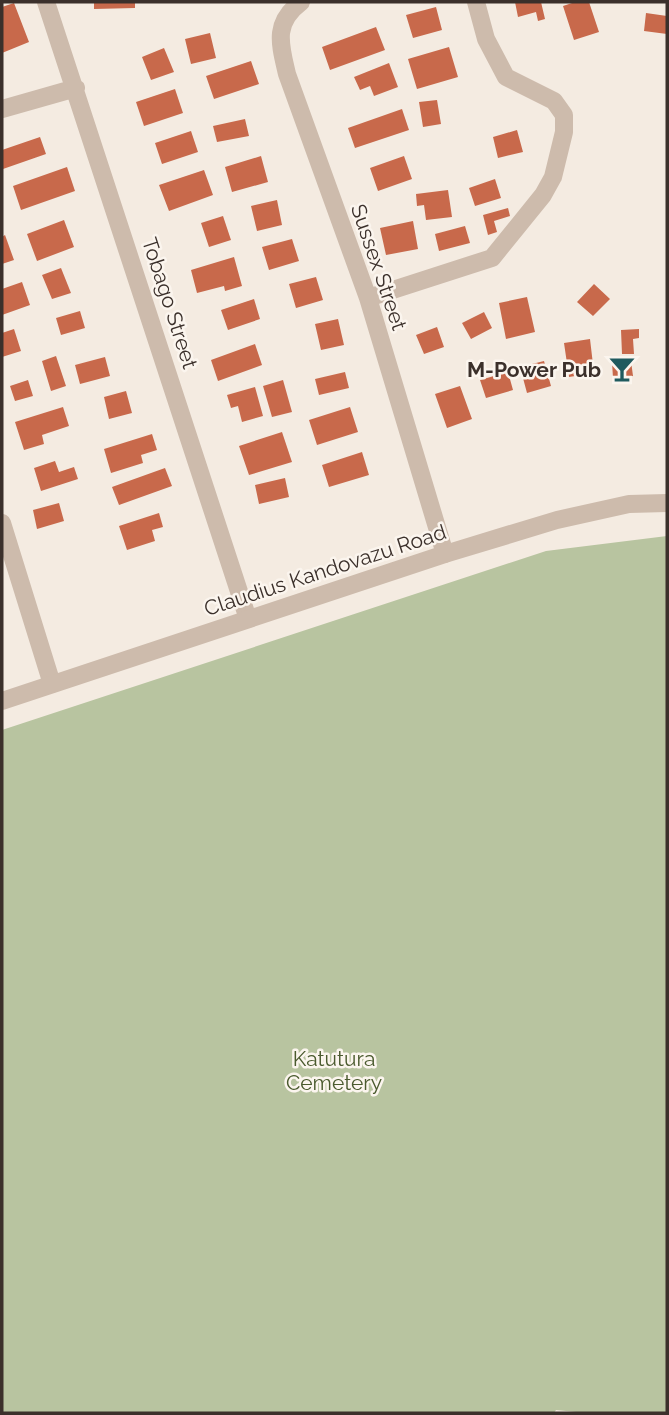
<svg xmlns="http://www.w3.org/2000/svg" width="669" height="1415" viewBox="0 0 669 1415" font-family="Raleway,sans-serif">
<rect width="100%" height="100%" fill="#f4ebe1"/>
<path fill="#b8c4a0" d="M 667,536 L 667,1413 L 586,1413 L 556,1410 L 554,1413 L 2,1413 L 2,730 L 546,551 Z"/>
<path fill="#c8694b" d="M 94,2 L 135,2 L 135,8 L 94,9 Z
M 515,2 L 541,2 L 545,19 L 538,21 L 536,12 L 518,17 Z
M 575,2 L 589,2 L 599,32 L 574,40 L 563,6 Z
M 14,3 L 29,42 L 2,53 L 2,7 Z
M 436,7 L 442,30 L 413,38 L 406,15 Z
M 646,13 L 667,16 L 667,34 L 644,31 Z
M 376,27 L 385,50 L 330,70 L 322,47 Z
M 210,33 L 216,58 L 191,64 L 185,39 Z
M 449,47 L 458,77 L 417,89 L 408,59 Z
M 164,48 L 174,72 L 151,80 L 142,57 Z
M 251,61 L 259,84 L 214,99 L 206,76 Z
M 389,63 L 398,87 L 374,96 L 370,86 L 360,90 L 354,77 Z
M 175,89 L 183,113 L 144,126 L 136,102 Z
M 437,100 L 441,124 L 423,127 L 419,102 Z
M 402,109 L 409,130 L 355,148 L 348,128 Z
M 245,119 L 249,136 L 217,142 L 213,126 Z
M 517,130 L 523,152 L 498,158 L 493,137 Z
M 191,131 L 198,152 L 162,164 L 155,143 Z
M 40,137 L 46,154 L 3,169 L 2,150 Z
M 261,156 L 268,182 L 232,192 L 225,167 Z
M 404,156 L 412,179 L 378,191 L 370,168 Z
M 67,167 L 75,191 L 21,210 L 13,186 Z
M 204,170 L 213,195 L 169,211 L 159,185 Z
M 495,179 L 501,198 L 475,206 L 469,188 Z
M 448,190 L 452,217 L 426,220 L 424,205 L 417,206 L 416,194 Z
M 277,200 L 282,225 L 257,231 L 251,206 Z
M 508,208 L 510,216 L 494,221 L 497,232 L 488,235 L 483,215 Z
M 223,216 L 231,240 L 209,247 L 201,223 Z
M 64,220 L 74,247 L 37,261 L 27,234 Z
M 413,221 L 418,249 L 386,255 L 380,228 Z
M 465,226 L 470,243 L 439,251 L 435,234 Z
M 5,235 L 14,260 L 2,264 L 2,237 Z
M 292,239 L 299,261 L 269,270 L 262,247 Z
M 234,257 L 242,286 L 225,291 L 224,286 L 197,293 L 191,270 Z
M 61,268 L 71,293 L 52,299 L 42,275 Z
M 316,277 L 323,300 L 296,308 L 289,284 Z
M 22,282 L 30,305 L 2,315 L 2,289 Z
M 594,284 L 610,299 L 593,316 L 577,302 Z
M 527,297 L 535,332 L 506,339 L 499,303 Z
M 254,299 L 260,319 L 228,330 L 221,310 Z
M 80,311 L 85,328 L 61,335 L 56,318 Z
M 484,312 L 492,328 L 471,339 L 462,323 Z
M 338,319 L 344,345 L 321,350 L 315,324 Z
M 437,327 L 444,347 L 424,354 L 416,335 Z
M 14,329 L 21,351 L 2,357 L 2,333 Z
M 639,329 L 639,338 L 633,339 L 634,354 L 622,354 L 621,330 Z
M 590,339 L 594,373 L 569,377 L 564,343 Z
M 255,344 L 262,365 L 218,381 L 211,360 Z
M 56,356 L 66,386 L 51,391 L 42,361 Z
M 105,357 L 110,376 L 80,384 L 75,365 Z
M 544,361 L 551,386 L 527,393 L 520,367 Z
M 631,361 L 633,376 L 613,378 L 612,362 Z
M 345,372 L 349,388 L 319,395 L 315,379 Z
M 508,372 L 513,390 L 486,398 L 480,380 Z
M 28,380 L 33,396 L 15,401 L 10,386 Z
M 283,380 L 292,412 L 272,417 L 263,386 Z
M 460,386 L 472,419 L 447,428 L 435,394 Z
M 255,387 L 263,416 L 242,422 L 238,406 L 231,408 L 227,395 Z
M 126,391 L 132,413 L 109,419 L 104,397 Z
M 63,407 L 69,426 L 42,435 L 44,444 L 24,450 L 15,422 Z
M 350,407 L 358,432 L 317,445 L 309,420 Z
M 282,432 L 292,462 L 249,475 L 239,446 Z
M 152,434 L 157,450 L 141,455 L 143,463 L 111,473 L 104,449 Z
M 362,452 L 369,475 L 329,487 L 322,465 Z
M 55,461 L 59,472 L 74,467 L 78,479 L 41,491 L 34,468 Z
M 165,468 L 172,486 L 119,505 L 112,487 Z
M 285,478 L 289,497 L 259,504 L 255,485 Z
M 59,503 L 64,521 L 37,529 L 33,510 Z
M 159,513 L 163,527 L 152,530 L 155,541 L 127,550 L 119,526 Z"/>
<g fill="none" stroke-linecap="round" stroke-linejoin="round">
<path stroke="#cdbbac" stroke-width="18" d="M 46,2 L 248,619
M 301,2 C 273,23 280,44 287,74 L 368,298 L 445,554
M 2,109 L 76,88
M 368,298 L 492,258 L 543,195 L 553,177 L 564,132 L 564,115 L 554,101 L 506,77 L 486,39 L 476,2
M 2,523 L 52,684"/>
<path stroke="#cdbbac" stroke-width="18" d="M 2,701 L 445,554 L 557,520 L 629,504 L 667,503"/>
</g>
<defs>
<g id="bar-bare" transform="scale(2.1)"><path d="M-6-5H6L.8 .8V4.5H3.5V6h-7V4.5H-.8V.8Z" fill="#1f5a5e" stroke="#fbf5ee" stroke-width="2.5" paint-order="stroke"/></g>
</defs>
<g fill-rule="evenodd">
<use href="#bar-bare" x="622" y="369"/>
</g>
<g text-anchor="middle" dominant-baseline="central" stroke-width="5" stroke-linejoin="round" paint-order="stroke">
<g font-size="21" fill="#3b302b" stroke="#fbf5ee">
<text transform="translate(379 267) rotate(71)">Sussex Street</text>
<text transform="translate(170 303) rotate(72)">Tobago Street</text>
<text transform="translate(325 570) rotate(-18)">Claudius Kandovazu Road</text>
</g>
<g font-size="21" font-weight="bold" fill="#3b302b" stroke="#fbf5ee" text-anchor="end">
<text x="601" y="369">M-Power Pub</text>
</g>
<g font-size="21" fill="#4a5a2e" stroke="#fbf5ee">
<text x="334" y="1058">Katutura<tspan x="334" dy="24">Cemetery</tspan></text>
</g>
</g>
<rect width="669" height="1415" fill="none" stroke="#3b302b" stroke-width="7"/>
</svg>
